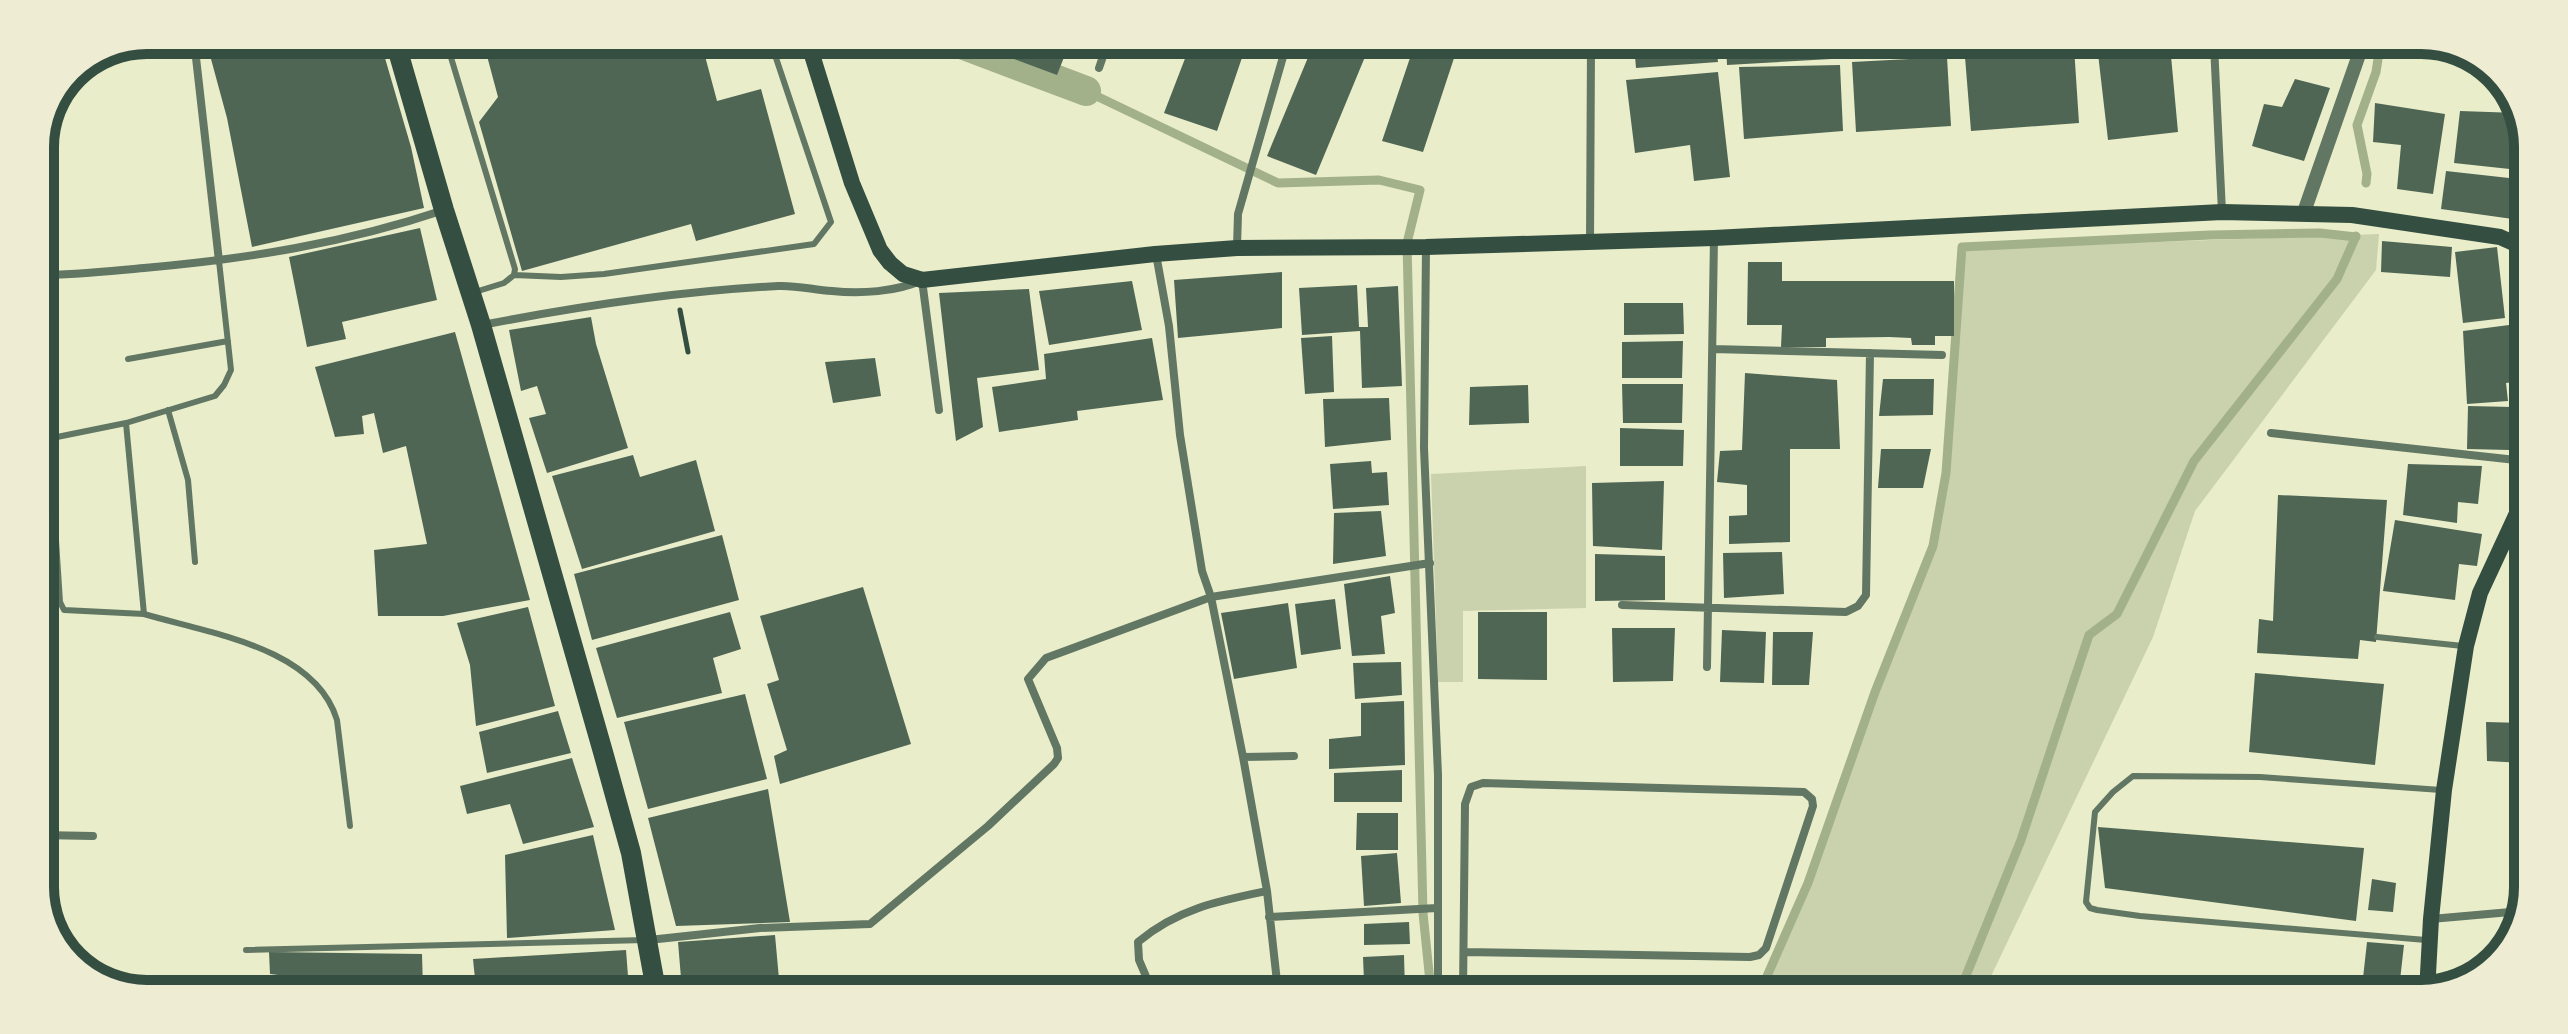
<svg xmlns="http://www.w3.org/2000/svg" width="2568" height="1034" viewBox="0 0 2568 1034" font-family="'IBM Plex Sans',sans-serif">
<rect width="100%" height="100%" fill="#e9edc9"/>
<path fill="#cad2ad" d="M 2379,234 L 2376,270 L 2195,511 L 2153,637 L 1983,993 L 1760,992 L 1808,883 L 1875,692 L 1933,546 L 1946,473 L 1962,249 Z
M 1586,466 L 1586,608 L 1463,611 L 1463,682 L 1438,682 L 1431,474 Z"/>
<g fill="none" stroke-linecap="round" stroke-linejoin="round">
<path stroke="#a3b18a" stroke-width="9" d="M 1086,91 L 1278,183 L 1379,180 L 1420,190 L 1407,243 L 1423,913 L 1431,992
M 2366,183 L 2367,174 L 2357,125 L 2376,72 L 2380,46
M 1760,992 L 1808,883 L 1875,692 L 1933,546 L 1946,473 L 1962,247 L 2210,235 L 2320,233 L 2356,237
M 1959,993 L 2021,840 L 2089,635 L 2117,614 L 2194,461 L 2337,279 L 2356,236"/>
<path stroke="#a3b18a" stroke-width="30" d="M 956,42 L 1086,91"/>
</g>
<path fill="#4f6655" d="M 284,40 L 380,41 L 411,147 L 424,208 L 252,247 L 227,118 L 211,59 Z
M 483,41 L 701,41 L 717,101 L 761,89 L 795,214 L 696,241 L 691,224 L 522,271 L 479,122 L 498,97 Z
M 1011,42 L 1070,42 L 1057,75 L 1006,56 Z
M 1191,43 L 1247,43 L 1217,131 L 1164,113 Z
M 1314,43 L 1346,43 L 1367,52 L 1316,175 L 1267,156 Z
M 1415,43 L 1459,43 L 1423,152 L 1382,141 Z
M 1634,44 L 1716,44 L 1718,62 L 1636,68 Z
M 1726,44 L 1830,44 L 1831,59 L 1727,65 Z
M 1856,44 L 1932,44 L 1932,47 L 1856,51 Z
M 2097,45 L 2170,45 L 2178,132 L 2108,140 Z
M 2074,47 L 2079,123 L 1971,131 L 1965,57 Z
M 1947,57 L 1951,126 L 1856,132 L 1852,62 Z
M 1840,65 L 1843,131 L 1744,139 L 1739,67 Z
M 1718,72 L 1730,177 L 1694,181 L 1690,145 L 1635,153 L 1626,80 Z
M 2295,79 L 2330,88 L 2304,161 L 2252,146 L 2264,104 L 2282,107 Z
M 2375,103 L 2445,114 L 2433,194 L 2397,189 L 2401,145 L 2373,142 Z
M 2460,111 L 2518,113 L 2528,139 L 2528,171 L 2454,163 Z
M 2446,171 L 2527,180 L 2527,221 L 2441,209 Z
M 420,228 L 437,300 L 342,322 L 346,339 L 307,347 L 289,257 Z
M 2382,241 L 2452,247 L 2450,277 L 2381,272 Z
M 2497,247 L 2505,318 L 2463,323 L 2455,252 Z
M 1748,262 L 1782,262 L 1782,281 L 1954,281 L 1954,336 L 1935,336 L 1935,345 L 1912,345 L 1911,338 L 1889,337 L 1826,338 L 1826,347 L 1781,347 L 1782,325 L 1747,325 Z
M 1282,272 L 1282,328 L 1178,338 L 1174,280 Z
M 1132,281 L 1142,330 L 1049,345 L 1039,291 Z
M 1357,285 L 1359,327 L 1368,327 L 1366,288 L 1398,286 L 1402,386 L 1362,388 L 1360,331 L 1302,335 L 1299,288 Z
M 1029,289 L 1039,370 L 977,378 L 983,427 L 956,441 L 939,293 Z
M 1624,303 L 1683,303 L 1684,334 L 1624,335 Z
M 591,317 L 596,344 L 628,448 L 547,473 L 529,418 L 546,414 L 537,386 L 521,391 L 509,330 Z
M 2509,325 L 2510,335 L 2518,333 L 2522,381 L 2506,383 L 2508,401 L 2467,404 L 2463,331 Z
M 455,332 L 530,600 L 443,616 L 378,616 L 374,550 L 427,544 L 406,446 L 383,453 L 374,413 L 362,416 L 364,434 L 335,437 L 315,367 Z
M 1332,336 L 1334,392 L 1305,394 L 1301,338 Z
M 1152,338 L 1163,400 L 1077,411 L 1078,420 L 999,432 L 992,387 L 1046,379 L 1044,354 Z
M 1683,341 L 1682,378 L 1622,378 L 1622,342 Z
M 875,358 L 881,396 L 833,403 L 825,362 Z
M 1745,373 L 1837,380 L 1840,449 L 1790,449 L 1790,542 L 1729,544 L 1729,516 L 1747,515 L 1747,485 L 1717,482 L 1720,451 L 1742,450 Z
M 1883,379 L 1934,379 L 1933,415 L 1879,416 Z
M 1622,384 L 1683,384 L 1682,423 L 1623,423 Z
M 1528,385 L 1529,423 L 1469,425 L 1470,387 Z
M 1389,398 L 1391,440 L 1325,447 L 1323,399 Z
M 2468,406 L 2513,407 L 2509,450 L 2467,449 Z
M 1620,428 L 1684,430 L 1683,466 L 1620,466 Z
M 1881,449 L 1931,449 L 1923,488 L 1878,488 Z
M 633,455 L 640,477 L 696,460 L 715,531 L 582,569 L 552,476 Z
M 1371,461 L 1372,473 L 1387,472 L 1389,505 L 1333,509 L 1330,464 Z
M 2408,464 L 2482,466 L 2478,504 L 2458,502 L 2457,523 L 2403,515 Z
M 1664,481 L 1662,550 L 1593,546 L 1592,483 Z
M 2278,495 L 2387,500 L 2376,642 L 2360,640 L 2358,659 L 2257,653 L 2259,619 L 2273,621 Z
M 1381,511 L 1386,556 L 1333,564 L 1334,513 Z
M 2395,520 L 2482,534 L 2477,566 L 2459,564 L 2455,600 L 2383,591 Z
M 722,535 L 739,600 L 592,640 L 574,574 Z
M 1782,552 L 1784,594 L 1724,598 L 1723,553 Z
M 1595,554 L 1665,556 L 1665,600 L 1595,601 Z
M 1390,576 L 1395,613 L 1381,616 L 1385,654 L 1352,656 L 1344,584 Z
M 863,587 L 911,744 L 780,784 L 774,756 L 787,750 L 767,684 L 779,680 L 760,616 Z
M 1335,599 L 1341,649 L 1301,655 L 1295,604 Z
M 1288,603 L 1297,668 L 1234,679 L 1221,613 Z
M 528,607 L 555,706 L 476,726 L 470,665 L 457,623 Z
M 730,612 L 741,649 L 713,658 L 722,693 L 617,718 L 596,648 Z
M 1478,612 L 1547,612 L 1547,680 L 1478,679 Z
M 1612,628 L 1675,628 L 1673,681 L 1613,682 Z
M 1722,630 L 1766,632 L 1764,683 L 1720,682 Z
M 1773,632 L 1813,632 L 1809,685 L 1772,685 Z
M 1401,662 L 1402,695 L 1355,699 L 1353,663 Z
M 2255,673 L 2384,684 L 2375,765 L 2249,752 Z
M 745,694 L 767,779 L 648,809 L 624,722 Z
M 1404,701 L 1405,765 L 1329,769 L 1329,739 L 1361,736 L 1361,703 Z
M 558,711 L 571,753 L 487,773 L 479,732 Z
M 2486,722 L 2524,723 L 2523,763 L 2487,761 Z
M 572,758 L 594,827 L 523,844 L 510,804 L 467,814 L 460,786 Z
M 1402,770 L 1402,802 L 1334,802 L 1334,773 Z
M 768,789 L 790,922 L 676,926 L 648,818 Z
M 1357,813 L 1398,813 L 1398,850 L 1356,850 Z
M 2098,827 L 2364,848 L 2356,921 L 2105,888 Z
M 593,835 L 615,930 L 507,938 L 505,855 Z
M 1397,853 L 1401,903 L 1364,906 L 1361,856 Z
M 2372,879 L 2396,883 L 2393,912 L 2368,910 Z
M 1409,922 L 1410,944 L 1364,945 L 1364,924 Z
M 775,935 L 780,990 L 682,990 L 678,942 Z
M 2367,942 L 2404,945 L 2399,989 L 2362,987 Z
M 626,950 L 629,989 L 476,989 L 473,959 Z
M 269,952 L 422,954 L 423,989 L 286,989 L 286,976 L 270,974 Z
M 1404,955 L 1405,991 L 1353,991 L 1353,982 L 1364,981 L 1363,957 Z"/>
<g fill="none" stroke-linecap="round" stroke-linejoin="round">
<path stroke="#344e41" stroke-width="5" d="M 680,310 L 688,352"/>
<path stroke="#617663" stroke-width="6" d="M 446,41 L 515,269 L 514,275
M 748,42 L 751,54 L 787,48 L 805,42
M 219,261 L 231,370 L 224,385 L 215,396 L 126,423 L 144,614 C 208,633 315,647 337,720 L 350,826
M 475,292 L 504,283 L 514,275 L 561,277 L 604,274 L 814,244 L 831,222 L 773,49
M 128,359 L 228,341
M 168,410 L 188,480 L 195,562
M 126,423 L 57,437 L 50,448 L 60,602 L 64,610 L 144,614
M 2377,637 L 2463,646
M 2426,940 L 2140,916 L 2097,910 L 2090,908 L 2086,902 L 2095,812 L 2113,792 L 2133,776 L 2260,777 L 2441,790
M 246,950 L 645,940"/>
<path stroke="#617663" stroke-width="8" d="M 194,40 L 219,261
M 2214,45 L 2222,212
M 1099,68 L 1108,42
M 1590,242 L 1591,44
M 1237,247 L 1238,214 L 1287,43
M 1426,247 L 1424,448 L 1438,775 L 1438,992
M 1156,254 L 1169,326 L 1180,435 L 1202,571 L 1211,597 L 1243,757 L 1267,891 L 1278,991
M 40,275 C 75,275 110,271 144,268 C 247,259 346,243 444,210
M 482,325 C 580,306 678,291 778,286 C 796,285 814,290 832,291 C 860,294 896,292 922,280 L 939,410
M 1713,349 L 1942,355
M 2271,433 L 2525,461
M 1622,605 L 1846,612 L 1858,606 L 1866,595 L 1870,353
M 1707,667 L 1714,238
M 1243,757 L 1294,756
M 40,835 L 93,836
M 1269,917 L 1437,908
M 2431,919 L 2522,911
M 649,940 L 760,928 L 870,924 L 988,826 L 1054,764 L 1058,758 L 1057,748 L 1028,679 L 1046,658 L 1211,597 L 1430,563
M 1148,981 L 1139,960 L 1138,942 C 1177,909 1218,901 1267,891
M 1463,992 L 1465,804 L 1471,787 L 1483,783 L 1804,792 L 1812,799 L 1813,806 L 1766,948 L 1759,955 L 1750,957 L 1464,952"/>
<path stroke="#617663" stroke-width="14" d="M 2304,212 L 2362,46"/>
<path stroke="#344e41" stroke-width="16" d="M 808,42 L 852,183 L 880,250 L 890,263 L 903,274 L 922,280 L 1155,254 L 1237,248 L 1426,247 L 1714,238 L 2222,212 L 2352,215 L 2500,237 L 2527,249
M 2427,992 L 2431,919 L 2444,790 L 2466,646 L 2480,593 L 2525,496"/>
<path stroke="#344e41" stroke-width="20" d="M 395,41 L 444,210 L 481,325 L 603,752 L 631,853 L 656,990"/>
</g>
<path d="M0 0H2568V1034H0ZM147 54H2421A93 93 0 0 1 2514 147V887A93 93 0 0 1 2421 980H147A93 93 0 0 1 54 887V147A93 93 0 0 1 147 54Z" fill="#eeecd3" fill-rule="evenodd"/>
<path fill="none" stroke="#344e41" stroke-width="10" d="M147 54H2421A93 93 0 0 1 2514 147V887A93 93 0 0 1 2421 980H147A93 93 0 0 1 54 887V147A93 93 0 0 1 147 54Z"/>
</svg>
